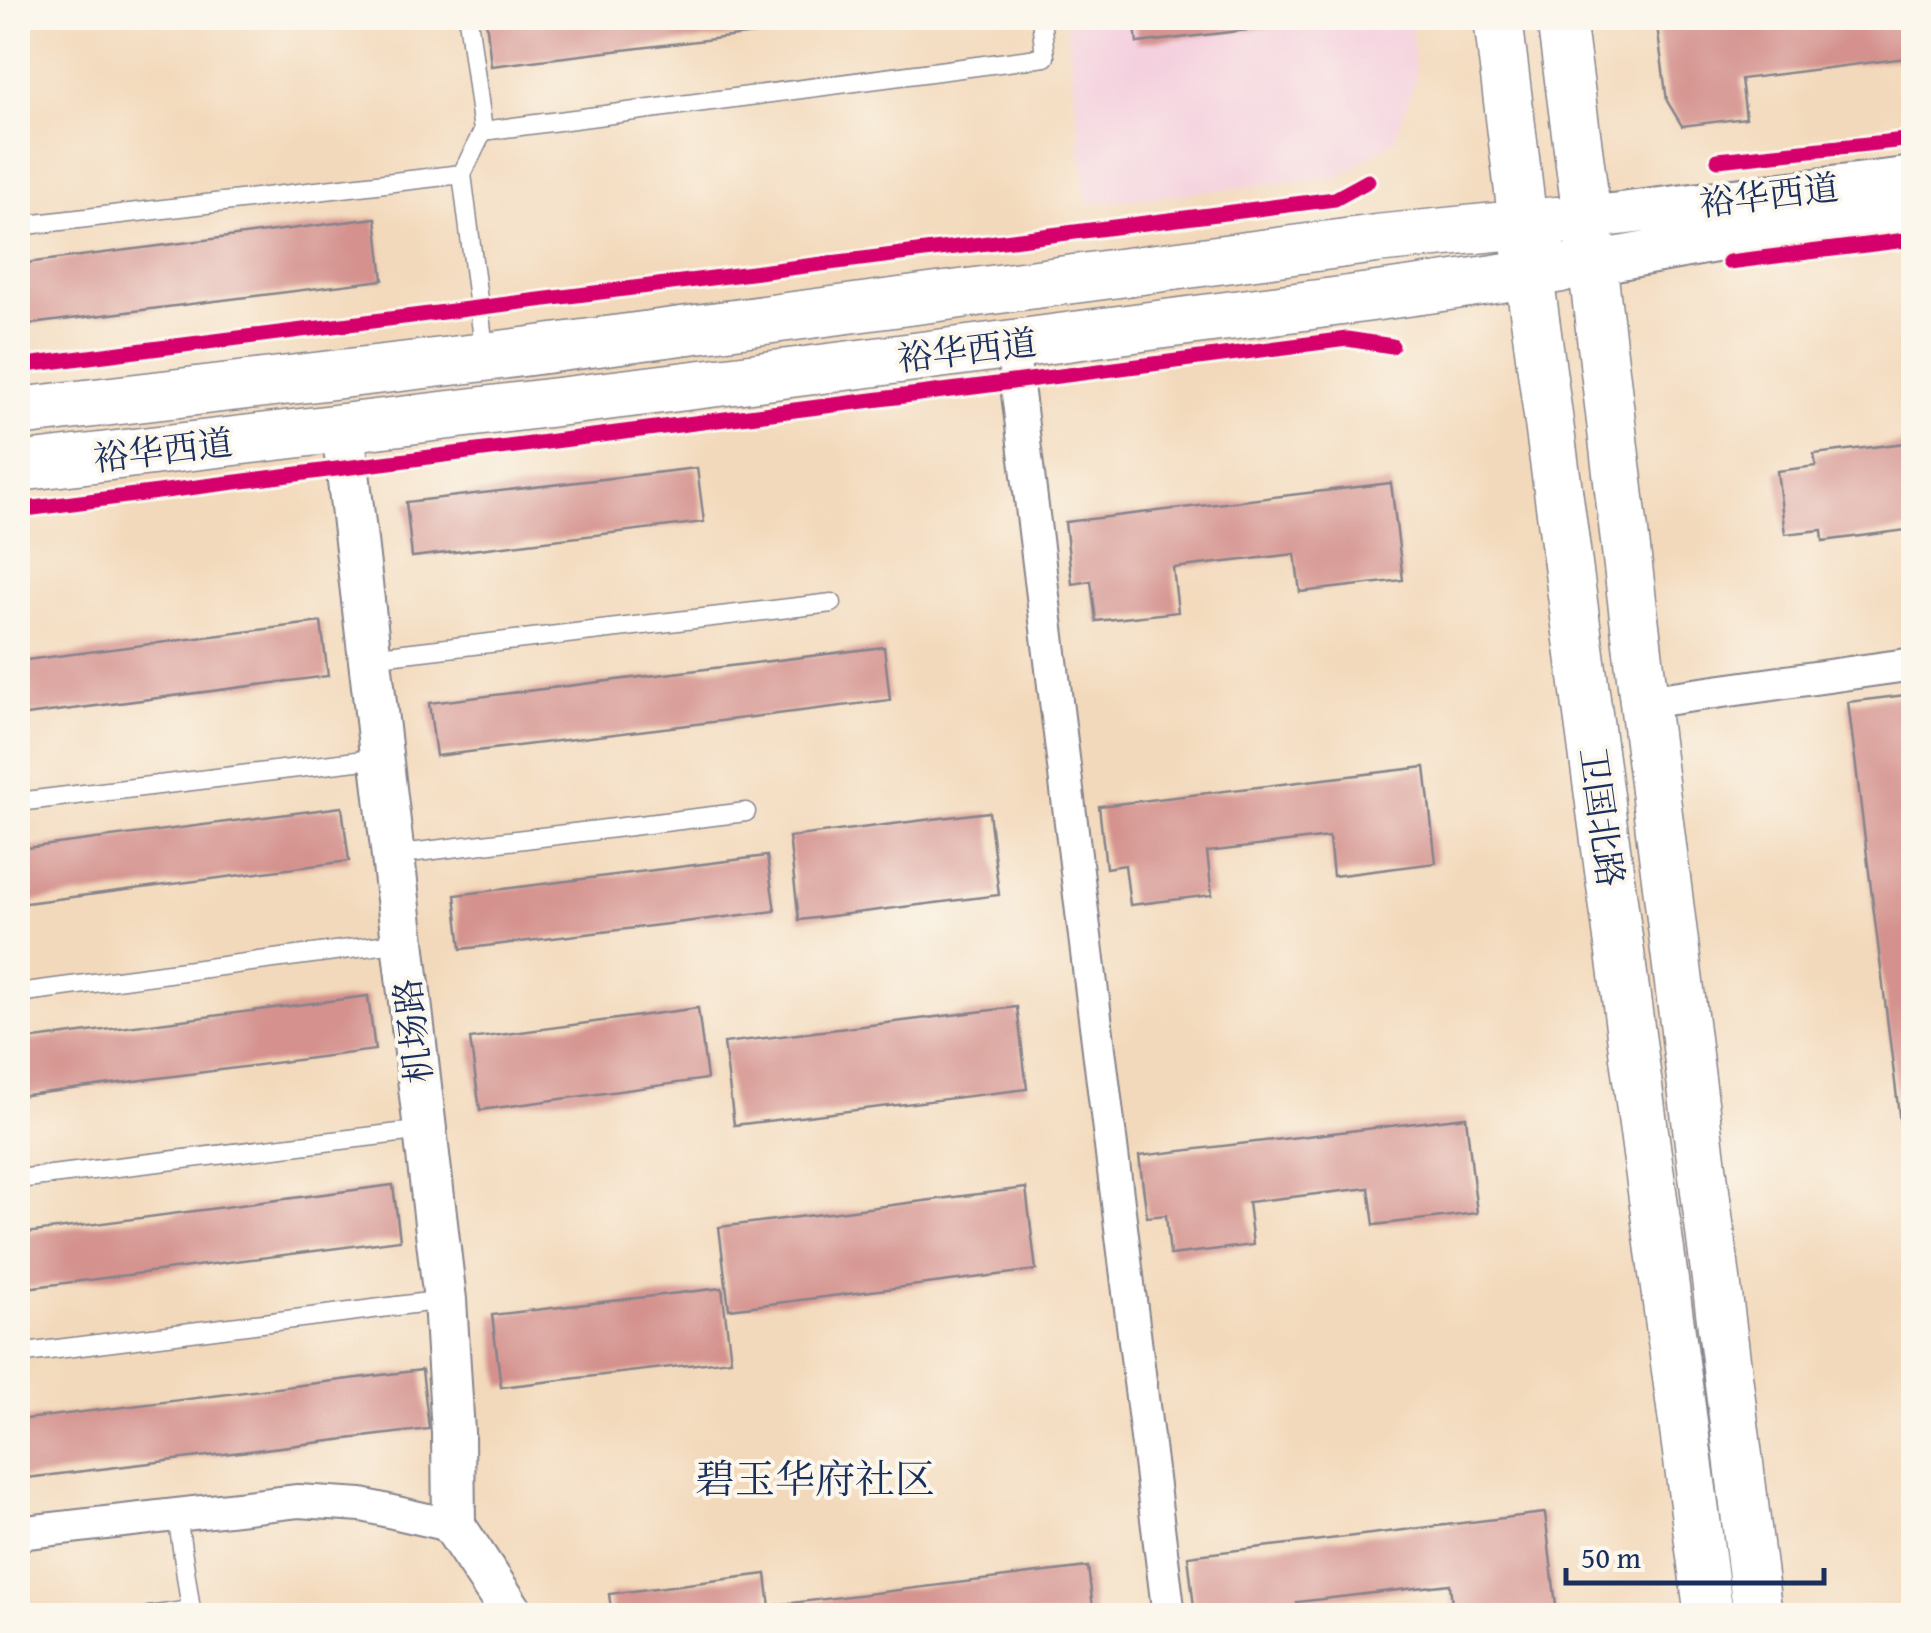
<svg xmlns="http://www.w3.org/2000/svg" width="1931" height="1633" viewBox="0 0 1931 1633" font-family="'Gentium Book Plus','Noto Serif SC',serif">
<rect width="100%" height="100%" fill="#fbf7ec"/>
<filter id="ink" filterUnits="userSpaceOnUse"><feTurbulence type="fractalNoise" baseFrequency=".01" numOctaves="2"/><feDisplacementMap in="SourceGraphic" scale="20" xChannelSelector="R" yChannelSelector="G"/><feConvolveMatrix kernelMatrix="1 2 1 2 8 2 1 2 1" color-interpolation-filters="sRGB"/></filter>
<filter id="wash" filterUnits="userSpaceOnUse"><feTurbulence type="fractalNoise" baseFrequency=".0048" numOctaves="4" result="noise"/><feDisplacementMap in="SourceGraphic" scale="40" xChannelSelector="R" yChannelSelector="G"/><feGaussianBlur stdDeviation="2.25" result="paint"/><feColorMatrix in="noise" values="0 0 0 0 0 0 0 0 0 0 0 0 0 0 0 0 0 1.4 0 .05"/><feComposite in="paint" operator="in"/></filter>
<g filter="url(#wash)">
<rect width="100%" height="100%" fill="#f3d9bb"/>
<path fill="#f4cfde" d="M 1066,18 L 1410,18 L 1416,76 L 1395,139 L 1342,176 L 1087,204 Z"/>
<g id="blocks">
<path fill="#d4918d" d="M 486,18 L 870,18 L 870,20 L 491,66 Z
M 1134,18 L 1332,18 L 1332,20 L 1137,43 Z
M 1656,18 L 1914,18 L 1914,57 L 1741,79 L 1746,118 L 1682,126 L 1667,101 Z
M 376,218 L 383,280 L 22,325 L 18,293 L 18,264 Z
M 1914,442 L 1914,529 L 1823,541 L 1822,530 L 1785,534 L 1777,471 L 1816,466 L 1814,454 Z
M 697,468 L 704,522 L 412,557 L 406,502 Z
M 1391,483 L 1403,580 L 1300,592 L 1295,554 L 1173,568 L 1178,612 L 1096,621 L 1091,581 L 1072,584 L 1065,522 Z
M 321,622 L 328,676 L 18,716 L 18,661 Z
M 884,647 L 890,700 L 436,756 L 429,703 Z
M 1914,694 L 1914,1212 L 1911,1212 L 1848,702 Z
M 1425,767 L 1436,863 L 1333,876 L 1329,837 L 1207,852 L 1212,895 L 1130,905 L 1125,865 L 1106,868 L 1099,806 Z
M 342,807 L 349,861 L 18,904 L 18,849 Z
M 989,812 L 999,895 L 799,920 L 789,837 Z
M 767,856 L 775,911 L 461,949 L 455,895 Z
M 368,996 L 375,1050 L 18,1096 L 18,1041 Z
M 1017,1007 L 1027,1089 L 734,1125 L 724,1043 Z
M 698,1008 L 707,1079 L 480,1110 L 470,1039 Z
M 1466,1117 L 1477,1213 L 1374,1225 L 1369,1188 L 1248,1202 L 1253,1245 L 1170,1255 L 1166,1215 L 1147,1217 L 1139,1156 Z
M 393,1185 L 400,1240 L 18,1289 L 18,1234 Z
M 1026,1188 L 1036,1270 L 729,1309 L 719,1227 Z
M 722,1288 L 731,1360 L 501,1387 L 492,1315 Z
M 422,1370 L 429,1429 L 18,1479 L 18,1420 Z
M 1545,1513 L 1557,1614 L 1453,1616 L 1450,1584 L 1297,1602 L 1298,1616 L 1195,1616 L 1188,1556 Z
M 1088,1567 L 1094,1616 L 776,1616 L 775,1605 Z
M 766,1574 L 771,1616 L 612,1616 L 609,1594 Z"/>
</g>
</g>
<g filter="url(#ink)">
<use href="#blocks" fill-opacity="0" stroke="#87848c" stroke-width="2.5"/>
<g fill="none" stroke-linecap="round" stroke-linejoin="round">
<g stroke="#87848c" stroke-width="21">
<path id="service" d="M 468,18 L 483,131 L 462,174 L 485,355
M 483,131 L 1045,57 L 1041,18
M 18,226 L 462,174
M 370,657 L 832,603
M 18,802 L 381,758
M 393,855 L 746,812
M 18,993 L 403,942
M 18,1179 L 424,1130
M 18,1354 L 444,1300
M 149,1616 L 191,1610 L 177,1515"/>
</g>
<g stroke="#87848c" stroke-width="36">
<path id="minor" d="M 1012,345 L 1169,1616
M 1644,702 L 1914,664
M 18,1533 L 298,1501 L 362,1505 L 454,1526"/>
</g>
<g stroke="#87848c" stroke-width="46">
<path id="tertiary" d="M 1587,218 L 1914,178
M 1592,263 L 1726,239 L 1914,212
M 343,430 L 445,1300 L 453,1433 L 454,1526 L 514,1616"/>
</g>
<g stroke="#87848c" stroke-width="51">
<path id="secondary" d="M 1498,18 L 1529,274 L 1709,1616
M 1561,18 L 1587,218 L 1644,702 L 1758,1616
M 18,412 L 485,357 L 1376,239 L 1557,221
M 18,467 C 375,424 732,382 1089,334 C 1246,313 1404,295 1561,268"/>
</g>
<use href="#service" stroke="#fff" stroke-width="18"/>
<use href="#minor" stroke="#fff" stroke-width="32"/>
<use href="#tertiary" stroke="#fff" stroke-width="42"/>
<use href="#secondary" stroke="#fff" stroke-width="48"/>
<g stroke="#fbf7ec" stroke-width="21">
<path id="cycleway" d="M 1718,160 L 1914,139
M 1729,262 L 1914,239
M 18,366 L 1335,199 L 1368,181
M 18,510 L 1347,339 L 1392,346"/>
</g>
<use href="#cycleway" stroke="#d6006c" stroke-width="15"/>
</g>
</g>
<g text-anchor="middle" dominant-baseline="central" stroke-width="8" stroke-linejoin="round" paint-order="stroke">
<g font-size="35" fill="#1b2f5e" stroke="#fbf7ec">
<text transform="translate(1769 195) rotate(-7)">裕华西道</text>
<text transform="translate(967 350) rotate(-7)">裕华西道</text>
<text transform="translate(163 450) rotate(-7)">裕华西道</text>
<text transform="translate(1602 817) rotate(82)">卫国北路</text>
<text transform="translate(413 1031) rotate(-97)">机场路</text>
</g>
<g font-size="40" fill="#1b2f5e" stroke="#fbf7ec">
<text x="815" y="1478">碧玉华府社区</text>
</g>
</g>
<rect width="1931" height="1633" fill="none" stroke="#fbf7ec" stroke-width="60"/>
<path d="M1566 1568v15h258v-15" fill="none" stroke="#1b2f5e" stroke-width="5"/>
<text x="1581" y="1568" font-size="30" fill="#1b2f5e" stroke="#fbf7ec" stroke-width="8" paint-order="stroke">50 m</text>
</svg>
